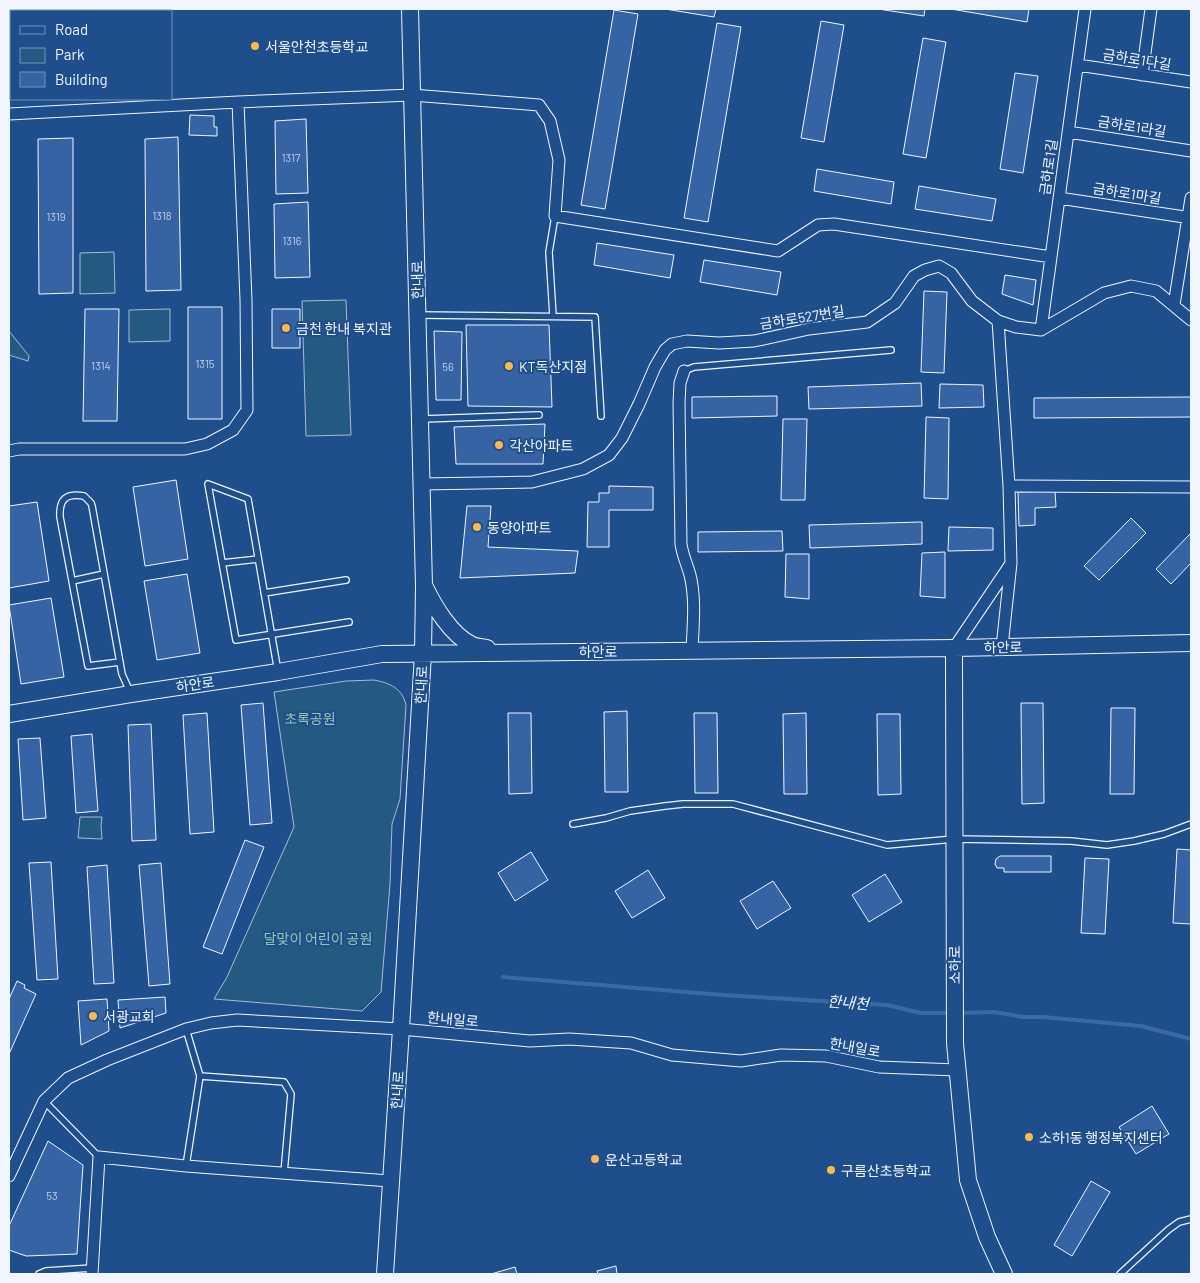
<svg xmlns="http://www.w3.org/2000/svg" width="1200" height="1283" viewBox="0 0 1200 1283" font-family="Barlow,'Noto Sans KR',sans-serif">
<rect width="100%" height="100%" fill="#1f4e8c"/>
<path fill="#245a82" stroke="#a8bbd7" d="M 114,252 L 115,293 L 80,294 L 80,253 Z
M 346,300 L 351,435 L 306,436 L 302,301 Z
M 170,309 L 170,341 L 129,342 L 129,310 Z
M 9,331 L 29,356 L 28,361 L 9,355 Z
M 374,680 C 390,683 402,688 406,705 L 400,799 L 392,824 L 390,884 L 381,992 L 362,1011 L 214,999 L 227,977 L 294,827 L 274,692 L 346,681 Z
M 80,817 L 102,817 L 101,826 L 102,839 L 78,838 Z"/>
<g fill="none" stroke-linecap="round" stroke-linejoin="round">
<path stroke="#3b69a3" stroke-width="4" d="M 503,977 L 723,995 L 887,1005 L 921,1013 L 951,1013
M 958,1013 L 995,1012 L 1023,1017 L 1043,1017 L 1141,1026 L 1191,1039"/>
</g>
<path fill="#3563a3" stroke="#f2f6ff" d="M 665,9 L 716,9 L 714,17 Z
M 878,9 L 925,9 L 924,16 Z
M 951,9 L 1029,9 L 1027,22 Z
M 614,10 L 638,14 L 605,209 L 581,205 Z
M 821,21 L 844,25 L 824,142 L 801,138 Z
M 717,23 L 741,27 L 708,222 L 684,218 Z
M 923,38 L 946,42 L 926,158 L 903,154 Z
M 1015,73 L 1038,76 L 1023,173 L 1000,169 Z
M 190,115 L 214,116 L 214,127 L 217,127 L 217,136 L 189,135 Z
M 306,119 L 308,193 L 276,194 L 275,121 Z
M 178,137 L 181,290 L 146,291 L 145,139 Z
M 73,138 L 73,293 L 39,294 L 38,139 Z
M 817,169 L 894,182 L 891,204 L 814,191 Z
M 919,186 L 996,199 L 992,221 L 915,209 Z
M 308,202 L 310,277 L 275,278 L 274,204 Z
M 597,243 L 674,255 L 670,278 L 594,265 Z
M 704,260 L 781,272 L 777,295 L 700,282 Z
M 1005,275 L 1036,280 L 1033,305 L 1002,294 Z
M 924,291 L 947,292 L 944,373 L 921,372 Z
M 188,307 L 222,307 L 222,419 L 188,419 Z
M 85,309 L 119,309 L 117,421 L 83,421 Z
M 272,309 L 300,309 L 300,348 L 272,348 Z
M 466,325 L 549,325 L 552,407 L 468,406 Z
M 434,331 L 462,332 L 461,400 L 436,400 Z
M 921,383 L 922,406 L 809,409 L 808,387 Z
M 940,384 L 983,385 L 984,407 L 939,408 Z
M 777,396 L 777,416 L 692,418 L 692,397 Z
M 1191,397 L 1191,417 L 1034,418 L 1034,398 Z
M 926,417 L 949,418 L 948,499 L 924,498 Z
M 783,419 L 807,419 L 805,500 L 781,500 Z
M 545,424 L 543,464 L 456,464 L 454,427 Z
M 176,480 L 188,559 L 145,566 L 133,487 Z
M 609,486 L 653,487 L 653,510 L 609,510 L 609,547 L 587,547 L 588,502 L 599,502 L 599,493 L 609,493 Z
M 1055,491 L 1056,507 L 1035,508 L 1035,525 L 1019,526 L 1018,492 Z
M 37,502 L 49,581 L 9,588 L 9,506 Z
M 467,506 L 491,506 L 488,547 L 578,551 L 575,573 L 460,578 Z
M 1131,518 L 1146,533 L 1099,580 L 1084,566 Z
M 922,522 L 922,544 L 810,548 L 809,525 Z
M 949,527 L 993,528 L 993,550 L 948,551 Z
M 782,531 L 783,551 L 698,552 L 698,532 Z
M 1191,533 L 1191,563 L 1171,584 L 1156,569 Z
M 945,552 L 945,598 L 920,596 L 922,553 Z
M 786,554 L 809,554 L 809,599 L 785,597 Z
M 187,574 L 200,653 L 157,660 L 144,581 Z
M 51,598 L 64,677 L 21,684 L 9,605 Z
M 263,703 L 272,823 L 250,825 L 241,705 Z
M 1021,703 L 1043,703 L 1044,803 L 1022,804 Z
M 1111,708 L 1135,708 L 1134,794 L 1110,794 Z
M 627,711 L 628,792 L 605,792 L 604,712 Z
M 207,713 L 214,832 L 190,834 L 183,715 Z
M 508,713 L 531,713 L 532,793 L 509,794 Z
M 694,713 L 717,713 L 718,793 L 695,793 Z
M 806,713 L 807,794 L 784,794 L 783,714 Z
M 877,714 L 900,714 L 901,794 L 878,795 Z
M 151,724 L 156,840 L 132,841 L 128,725 Z
M 92,734 L 98,811 L 76,813 L 71,736 Z
M 40,738 L 46,818 L 23,820 L 18,739 Z
M 245,840 L 264,847 L 222,954 L 203,947 Z
M 1177,849 L 1191,850 L 1191,924 L 1173,923 Z
M 531,852 L 548,880 L 515,901 L 498,873 Z
M 1000,856 L 1051,856 L 1051,872 L 1004,872 L 1004,868 L 997,868 L 995,864 L 996,859 Z
M 1085,858 L 1109,859 L 1105,934 L 1081,933 Z
M 51,862 L 58,979 L 37,980 L 29,863 Z
M 161,863 L 170,984 L 149,986 L 139,865 Z
M 107,865 L 114,983 L 94,984 L 87,867 Z
M 648,870 L 665,898 L 632,918 L 615,891 Z
M 885,874 L 902,902 L 869,922 L 852,895 Z
M 773,881 L 791,908 L 757,929 L 740,901 Z
M 17,981 L 25,985 L 24,988 L 36,994 L 9,1054 L 9,999 Z
M 165,997 L 166,1013 L 120,1028 L 118,1000 Z
M 107,999 L 109,1031 L 81,1045 L 78,1001 Z
M 1152,1106 L 1169,1134 L 1136,1154 L 1119,1127 Z
M 48,1141 L 83,1165 L 77,1254 L 26,1256 L 9,1250 L 9,1226 Z
M 1091,1181 L 1110,1192 L 1072,1256 L 1054,1245 Z
M 616,1266 L 617,1274 L 598,1274 L 597,1271 Z
M 515,1267 L 517,1274 L 491,1274 Z"/>
<g fill="none" stroke-linecap="round" stroke-linejoin="round">
<g stroke="#f2f6ff" stroke-width="8">
<path id="lane" d="M 418,315 L 595,317 L 601,416
M 553,316 L 549,252 L 555,216
M 684,371 L 694,367 L 891,350
M 422,419 L 539,415
M 222,563 L 258,559
M 72,581 L 104,574
M 264,593 L 346,580
M 120,662 L 88,666 L 60,517 C 59,499 66,493 84,496 L 91,503 L 92,506 L 122,674 L 130,692
M 278,672 L 248,499 L 208,484 L 236,640 L 349,622
M 573,824 L 606,818 L 630,811 L 665,806 L 683,804 L 733,804 L 887,845 L 954,839 L 1071,841 L 1107,845 L 1134,841 L 1164,834 L 1191,824
M 186,1029 L 200,1076 L 284,1082 L 291,1094 L 284,1173
M 44,1101 L 99,1157
M 186,1166 L 200,1076
M 39,1274 L 46,1271 L 92,1268
M 1120,1274 L 1168,1230 L 1179,1222 L 1191,1219"/>
</g>
<g stroke="#f2f6ff" stroke-width="13">
<path id="street" d="M 1078,65 L 1191,82
M 1142,75 L 1151,9
M 9,114 L 238,102 L 412,95 L 539,105 L 550,121 L 559,160 L 555,216 L 778,251 L 818,225 L 834,224 L 1051,257
M 1068,132 L 1191,151
M 1059,198 L 1191,218
M 1174,305 L 1191,198
M 998,321 L 1009,486 L 1011,563 L 1002,647
M 1041,330 L 1085,9
M 684,371 L 680,383 L 679,403 L 681,544 C 683,557 687,564 690,575 C 696,599 693,626 692,651
M 9,451 L 19,449 L 185,449 L 207,444 L 233,430 L 247,410 L 246,300 L 238,102
M 422,484 L 532,482 L 583,469 L 609,455 L 622,438 L 639,404 L 655,367 L 665,350 L 672,344 L 687,341 L 719,343 L 754,341 L 809,329 L 867,322 L 895,303 L 914,276 L 925,270 L 939,266 L 951,273 L 972,301 L 998,321 L 1016,327 L 1041,330 L 1104,293 L 1131,286 L 1156,291 L 1191,320
M 1009,486 L 1191,487
M 954,648 L 1010,565
M 9,1176 L 44,1101 L 68,1078 L 107,1060 L 186,1029 L 211,1023 L 237,1020 L 401,1029 L 530,1041 L 569,1039 L 631,1043 L 672,1055 L 741,1061 L 781,1055 L 826,1056 L 879,1067 L 957,1070
M 92,1274 L 99,1157 L 186,1166 L 390,1181"/>
</g>
<g stroke="#f2f6ff" stroke-width="18">
<path id="secondary" d="M 425,587 C 434,606 451,635 472,645 C 476,647 482,647 487,648
M 954,648 L 955,1043 L 968,1180 L 987,1237 L 1004,1274
M 9,714 L 131,694 L 278,672 L 382,654 L 954,648 L 1191,643
M 385,1274 L 401,1029 L 423,653 L 424,586 L 410,9"/>
</g>
<use href="#lane" stroke="#1f4e8c" stroke-width="5.5"/>
<use href="#street" stroke="#1f4e8c" stroke-width="11"/>
<use href="#secondary" stroke="#1f4e8c" stroke-width="16"/>
</g>
<g fill="#ffb74d" stroke="#1f4e8c" stroke-width="2">
<circle cx="255" cy="46" r="5"/>
<circle cx="286" cy="328" r="5"/>
<circle cx="509" cy="366" r="5"/>
<circle cx="499" cy="445" r="5"/>
<circle cx="477" cy="527" r="5"/>
<circle cx="93" cy="1016" r="5"/>
<circle cx="1029" cy="1137" r="5"/>
<circle cx="595" cy="1159" r="5"/>
<circle cx="831" cy="1170" r="5"/>
</g>
<g text-anchor="middle" dominant-baseline="central" stroke-width="4" stroke-linejoin="round" paint-order="stroke">
<g font-size="11" fill="#c3d1e8">
<text x="291" y="157">1317</text>
<text x="162" y="215">1318</text>
<text x="56" y="216">1319</text>
<text x="292" y="240">1316</text>
<text x="205" y="363">1315</text>
<text x="101" y="365">1314</text>
<text x="448" y="366">56</text>
<text x="52" y="1195">53</text>
</g>
<g font-size="14" fill="#f2f6ff" stroke="#1f4e8c" text-anchor="start">
<text x="265" y="46">서울안천초등학교</text>
<text x="296" y="328">금천 한내 복지관</text>
<text x="519" y="366">KT독산지점</text>
<text x="509" y="445">각산아파트</text>
<text x="487" y="527">동양아파트</text>
<text x="103" y="1016">서광교회</text>
<text x="1039" y="1137">소하1동 행정복지센터</text>
<text x="605" y="1159">운산고등학교</text>
<text x="841" y="1170">구름산초등학교</text>
</g>
<g font-size="14" fill="#f2f6ff" stroke="#1f4e8c">
<text transform="translate(1137 59) rotate(9)">금하로1다길</text>
<text transform="translate(1132 126) rotate(9)">금하로1라길</text>
<text transform="translate(1048 167) rotate(-82)">금하로1길</text>
<text transform="translate(1127 193) rotate(9)">금하로1마길</text>
<text transform="translate(417 280) rotate(-91)">한내로</text>
<text transform="translate(802 317) rotate(-9)">금하로527번길</text>
<text transform="translate(1003 647) rotate(-1)">하안로</text>
<text x="598" y="651">하안로</text>
<text transform="translate(195 684) rotate(-8)">하안로</text>
<text transform="translate(421 685) rotate(-87)">한내로</text>
<text transform="translate(954 965) rotate(-90)">소하로</text>
<text transform="translate(453 1019) rotate(5)">한내일로</text>
<text transform="translate(855 1047) rotate(10)">한내일로</text>
<text transform="translate(397 1090) rotate(-86)">한내로</text>
</g>
<g font-size="14" fill="#97c8a6" stroke="#1f4e8c">
<text x="310" y="718">초록공원</text>
<text x="318" y="938">달맞이 어린이 공원</text>
</g>
<g font-size="15" font-style="italic" fill="#f2f6ff" stroke="#1f4e8c">
<text transform="translate(848 1002) rotate(4)">한내천</text>
</g>
</g>
<rect width="1200" height="1283" fill="none" stroke="#f2f6ff" stroke-width="20"/>
<rect x="10" y="10" width="162" height="90" fill="#1f4e8c" stroke="#7391ba"/>
<rect x="20" y="26" width="25" height="8" fill="#1f4e8c" stroke="#7391ba"/>
<text x="55" y="35" font-size="15" fill="#f2f6ff">Road</text>
<rect x="20" y="48" width="25" height="15" fill="#245a82" stroke="#7391ba"/>
<text x="55" y="60" font-size="15" fill="#f2f6ff">Park</text>
<rect x="20" y="72" width="25" height="15" fill="#3563a3" stroke="#7391ba"/>
<text x="55" y="85" font-size="15" fill="#f2f6ff">Building</text>
</svg>
